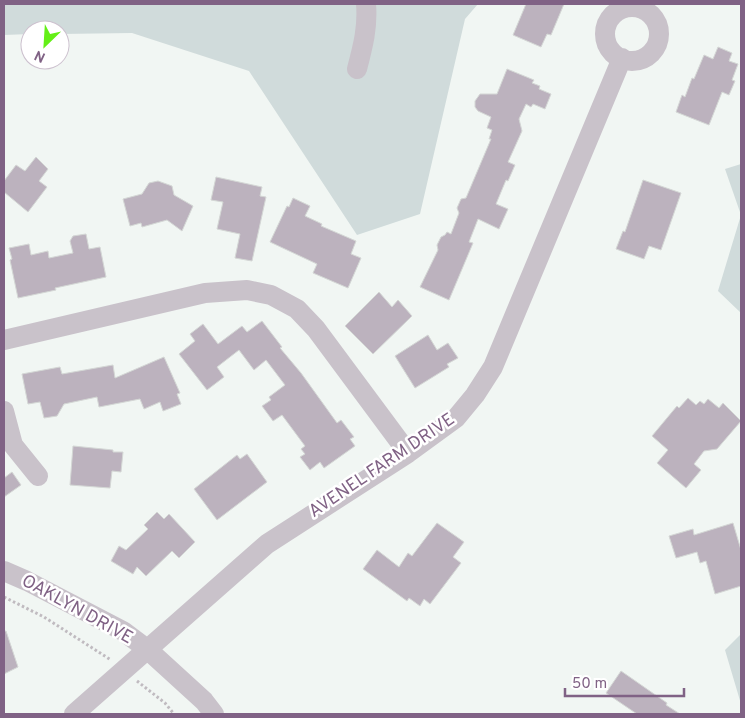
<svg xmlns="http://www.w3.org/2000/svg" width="745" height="718" viewBox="0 0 745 718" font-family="Overpass,sans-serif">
<rect width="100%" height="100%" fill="#f1f6f3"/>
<path fill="#d0dbdb" d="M 4,4 L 478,4 L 465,19 L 420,214 L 357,235 L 249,71 L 132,33 L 60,34 L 60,30 L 30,30 L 30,34 L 4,35 Z
M 741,164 L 741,313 L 718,291 L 741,215 L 725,169 Z
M 741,634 L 741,704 L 725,650 Z"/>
<path fill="#bcb2be" stroke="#d4d7d5" d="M 526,4 L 564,4 L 551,35 L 547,34 L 541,47 L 513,35 Z
M 718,47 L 732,53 L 729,61 L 738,64 L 732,80 L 735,81 L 729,95 L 722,92 L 709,125 L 676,112 L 682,95 L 685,97 L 692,78 L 694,79 L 704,55 L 713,59 Z
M 507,69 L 534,80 L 532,83 L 540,86 L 539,89 L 551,94 L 545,109 L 533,104 L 531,107 L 526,104 L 519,119 L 522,131 L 508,162 L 515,165 L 508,181 L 506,180 L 496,204 L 508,209 L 499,229 L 478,219 L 469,242 L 473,243 L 449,300 L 420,287 L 438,250 L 437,245 L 441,237 L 445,235 L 447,232 L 451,234 L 459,213 L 457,208 L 461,199 L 466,198 L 491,139 L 489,139 L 492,130 L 487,128 L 491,117 L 478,111 L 475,107 L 475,101 L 480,94 L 497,94 Z
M 36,157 L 48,169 L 39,181 L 47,187 L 28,212 L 4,192 L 4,181 L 16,165 L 25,171 Z
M 216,177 L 262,187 L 260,196 L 266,197 L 252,261 L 235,258 L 240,234 L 217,229 L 223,202 L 211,200 Z
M 643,180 L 681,193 L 661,250 L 649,246 L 644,259 L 616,249 L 623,231 L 625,232 Z
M 158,181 L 172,186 L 174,195 L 193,206 L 182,231 L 167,220 L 142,227 L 141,223 L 130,226 L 123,199 L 142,194 L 149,183 Z
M 293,198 L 310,206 L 305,216 L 322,224 L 321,226 L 356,241 L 351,254 L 361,258 L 348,288 L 313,273 L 317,264 L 270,242 L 287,206 L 289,207 Z
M 86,234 L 89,249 L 100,247 L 106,277 L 55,288 L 56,290 L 18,298 L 10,260 L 12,259 L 9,248 L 29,244 L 31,255 L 48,251 L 49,258 L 73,253 L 70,241 L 73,236 Z
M 379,292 L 392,307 L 398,300 L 412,316 L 373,354 L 345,326 Z
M 262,321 L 282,347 L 280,348 L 301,373 L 337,423 L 341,420 L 354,437 L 350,439 L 355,446 L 324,468 L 320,462 L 310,470 L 300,457 L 305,454 L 301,449 L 305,446 L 282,415 L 273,421 L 262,406 L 271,400 L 269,397 L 285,385 L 266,360 L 254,370 L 239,350 L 217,367 L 224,377 L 207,390 L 179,354 L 195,341 L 190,334 L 203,324 L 218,344 L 242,326 L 247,332 Z
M 428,335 L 437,350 L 448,343 L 458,358 L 447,364 L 449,367 L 415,388 L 395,356 Z
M 164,357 L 180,393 L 177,394 L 181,404 L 163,411 L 160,402 L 144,409 L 140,399 L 99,407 L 97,397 L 64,404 L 57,416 L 44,418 L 40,402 L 28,404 L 22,374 L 60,367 L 62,374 L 113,365 L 115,378 Z
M 688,398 L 696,405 L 700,401 L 704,404 L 708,399 L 719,408 L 723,403 L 741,421 L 717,449 L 704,451 L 694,464 L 701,470 L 686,488 L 657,463 L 668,450 L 652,436 L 677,406 L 679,408 Z
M 73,446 L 113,450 L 113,452 L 123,452 L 121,472 L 112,471 L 110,488 L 70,485 Z
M 247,454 L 267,482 L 217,520 L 194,489 L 237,455 L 240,459 Z
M 12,472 L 21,485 L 4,497 L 4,478 Z
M 157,512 L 164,519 L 169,514 L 195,542 L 179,558 L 172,551 L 146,576 L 137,567 L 133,574 L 111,561 L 119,546 L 126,550 L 148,529 L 144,525 Z
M 437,523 L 464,542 L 453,557 L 461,563 L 430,604 L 424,599 L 420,606 L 409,598 L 407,601 L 363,569 L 377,550 L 399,567 L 408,553 L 412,556 Z
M 733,523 L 741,550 L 741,586 L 715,594 L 706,561 L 700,563 L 697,552 L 676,558 L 669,536 L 693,529 L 694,535 Z
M 4,631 L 6,631 L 18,667 L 4,674 Z
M 621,671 L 667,703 L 666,705 L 680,714 L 637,714 L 606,693 Z"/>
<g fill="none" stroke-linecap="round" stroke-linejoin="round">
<path stroke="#c0bbc0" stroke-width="3" stroke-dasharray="2.5 2.5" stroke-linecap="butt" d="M 4,597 L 44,617 L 111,660
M 137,681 L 165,703 L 174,714"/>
<path stroke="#c9c2ca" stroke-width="20" d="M605 34a27 27 0 1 1 54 0a27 27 0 1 1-54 0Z
M 357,69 C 363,46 368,27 366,4
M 4,340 L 205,293 L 247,290 L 271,295 L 297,309 L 316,329 L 408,453
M 4,411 L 13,445 L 38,476
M 4,571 L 27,581 L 123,631 L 147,649 L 204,701 L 214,714
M 74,714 L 267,544 L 408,453 L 456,418 L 475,395 L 493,367 L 622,58"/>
</g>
<g text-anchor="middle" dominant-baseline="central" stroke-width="5" stroke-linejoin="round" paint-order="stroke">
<g font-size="18" fill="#806285" stroke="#fff">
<text transform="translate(382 466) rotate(-34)">AVENEL FARM DRIVE</text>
<text transform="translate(77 610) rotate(29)">OAKLYN DRIVE</text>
</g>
</g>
<rect width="745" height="718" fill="none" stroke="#806285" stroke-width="10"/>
<g transform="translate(45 45) rotate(205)"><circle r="24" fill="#ffffff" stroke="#ccc0ce"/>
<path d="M0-4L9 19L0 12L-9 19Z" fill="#64ef17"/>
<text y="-8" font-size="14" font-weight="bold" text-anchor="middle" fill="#806285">N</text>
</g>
<path d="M565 688v8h119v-8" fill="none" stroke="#806285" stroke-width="2.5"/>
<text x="572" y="688" font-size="15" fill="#806285" stroke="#ffffff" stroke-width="4" paint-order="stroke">50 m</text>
</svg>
